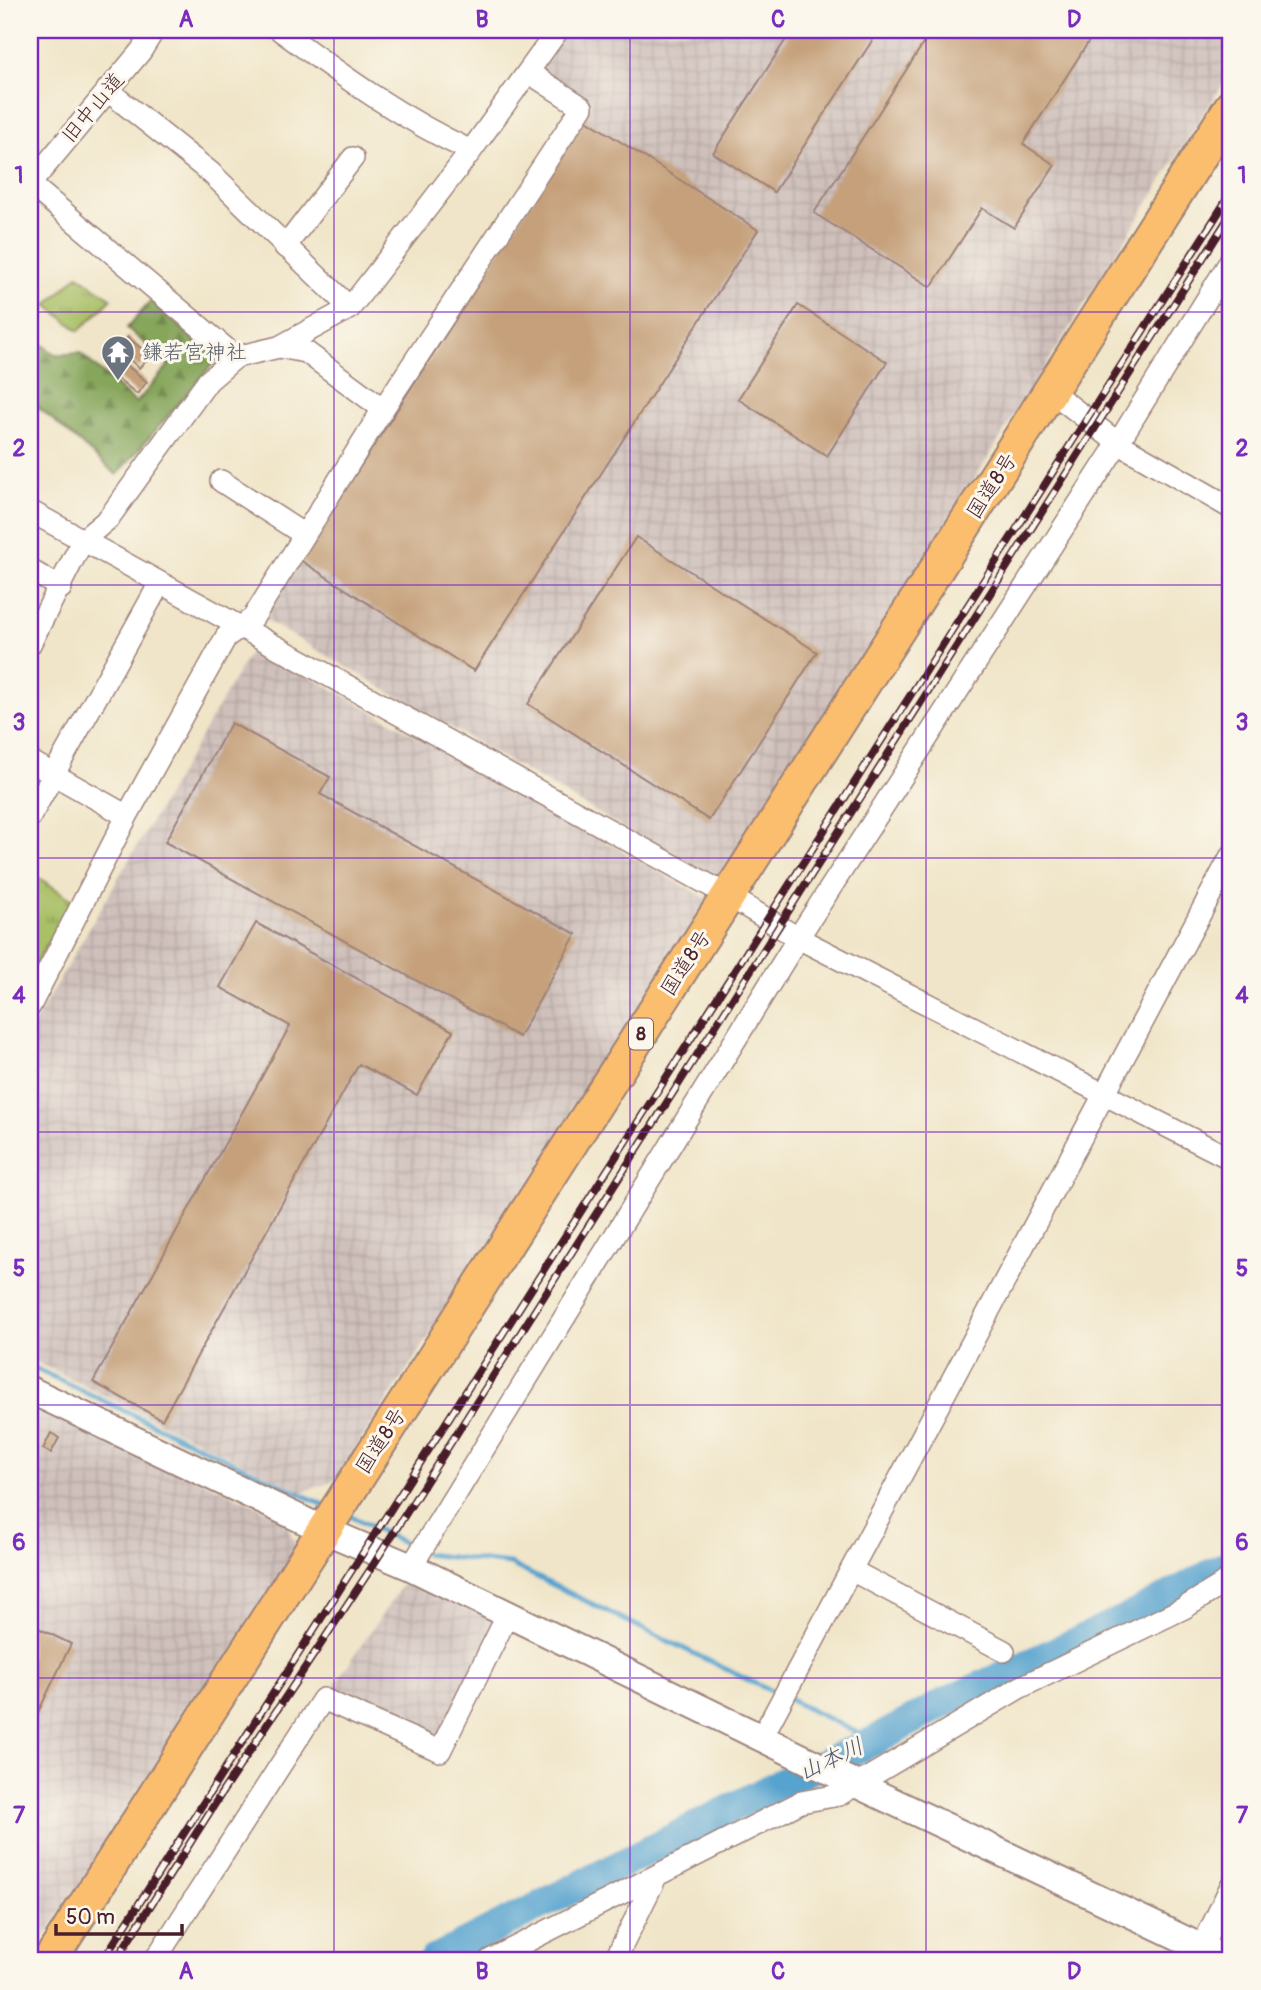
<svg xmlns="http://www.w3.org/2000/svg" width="1261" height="1990" viewBox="0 0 1261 1990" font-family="Pangolin,'Klee One',sans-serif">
<defs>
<pattern id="industrial-grid" width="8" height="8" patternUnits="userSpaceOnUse" patternTransform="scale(1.75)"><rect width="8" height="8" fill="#cfc0bb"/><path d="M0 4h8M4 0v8" fill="none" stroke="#b3a5a1"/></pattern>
<pattern id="grass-tufts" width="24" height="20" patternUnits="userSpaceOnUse" patternTransform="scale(1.75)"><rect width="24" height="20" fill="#a8c066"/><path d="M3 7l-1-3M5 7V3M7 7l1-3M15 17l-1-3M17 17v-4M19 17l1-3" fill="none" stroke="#8b9b54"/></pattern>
<pattern id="forest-firs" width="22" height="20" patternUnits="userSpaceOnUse" patternTransform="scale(1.75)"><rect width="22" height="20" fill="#86a65b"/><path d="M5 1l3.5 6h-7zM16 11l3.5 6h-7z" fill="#70874b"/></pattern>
</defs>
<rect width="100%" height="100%" fill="#fbf7ec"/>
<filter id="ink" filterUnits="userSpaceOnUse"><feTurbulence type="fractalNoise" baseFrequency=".0143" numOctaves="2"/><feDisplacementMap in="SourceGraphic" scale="14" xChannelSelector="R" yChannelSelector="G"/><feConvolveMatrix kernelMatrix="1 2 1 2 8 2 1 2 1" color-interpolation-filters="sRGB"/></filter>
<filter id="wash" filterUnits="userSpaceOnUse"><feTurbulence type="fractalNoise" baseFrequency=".00686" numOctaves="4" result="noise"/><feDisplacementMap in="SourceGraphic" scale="28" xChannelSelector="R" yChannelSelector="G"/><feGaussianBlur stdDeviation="1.57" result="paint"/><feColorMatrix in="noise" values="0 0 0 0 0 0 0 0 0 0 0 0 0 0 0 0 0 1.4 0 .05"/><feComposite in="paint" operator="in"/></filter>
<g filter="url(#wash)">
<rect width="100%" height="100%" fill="#f0e5c8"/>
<path fill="url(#industrial-grid)" d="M 566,30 L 1231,30 L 1231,71 L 720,884 L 264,619 L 591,105 L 538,67 Z
M 254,645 L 715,903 L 334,1481 L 302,1492 L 30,1359 L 30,1030 Z
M 30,1402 L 283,1518 L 300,1554 L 30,1960 Z
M 408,1576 L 499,1619 L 437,1742 L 329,1693 Z"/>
<path fill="url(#grass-tufts)" stroke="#797048" stroke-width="2" d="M 78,275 L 112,299 L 79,331 L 47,305 Z
M 30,872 L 74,901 L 30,972 Z"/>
<path fill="url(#forest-firs)" stroke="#686243" stroke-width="2" d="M 151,301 L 217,359 L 117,475 L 30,400 L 30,334 L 55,355 L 80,353 L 136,403 L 169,365 L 127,328 Z"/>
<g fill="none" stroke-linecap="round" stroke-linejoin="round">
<path stroke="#57a3cf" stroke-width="5" d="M 30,1366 L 328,1507
M 346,1514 L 416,1549
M 425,1554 L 510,1564 L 779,1695
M 788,1699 L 874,1741"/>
<path stroke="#57a3cf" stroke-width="30" d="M 433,1960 L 781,1783 L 874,1741 L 948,1701 L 1130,1617 L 1231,1563"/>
</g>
<g id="blocks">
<path fill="#c5a07a" d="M 792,30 L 879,30 L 774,192 L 713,153 Z
M 932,30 L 1096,30 L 1023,144 L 1055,165 L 1014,228 L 982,208 L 931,287 L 814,213 Z
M 585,119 L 758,230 L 474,671 L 300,560 Z
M 798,305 L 887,362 L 827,456 L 738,399 Z
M 128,337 L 150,356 L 139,368 L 118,349 Z
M 125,364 L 147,382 L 137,394 L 115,376 Z
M 636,537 L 817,652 L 709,820 L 528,704 Z
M 231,723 L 330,777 L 320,794 L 576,934 L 519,1037 L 165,842 Z
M 256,923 L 453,1031 L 417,1095 L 359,1064 L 162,1420 L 93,1382 L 290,1026 L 220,987 Z
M 51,1433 L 59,1438 L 51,1453 L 43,1449 Z
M 30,1624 L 71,1644 L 30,1729 Z"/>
</g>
</g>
<g filter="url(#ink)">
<use href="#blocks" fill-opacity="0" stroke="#9d827a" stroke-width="2"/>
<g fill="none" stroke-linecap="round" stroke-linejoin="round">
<g stroke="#9d827a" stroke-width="24">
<path id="minor" d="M 280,30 C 341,75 402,119 471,151
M 107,90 L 211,173 L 350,308
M 30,184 L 236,357
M 30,184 L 141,51 L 154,30
M 285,247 L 353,158
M 279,347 L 306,352 L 383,409
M 1052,392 L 1118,443 L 1231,508
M 221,481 L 303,534
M 30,511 L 729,896 L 798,938 L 1231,1159
M 30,570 L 61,588
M 30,644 L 83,540 L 108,519 L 208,381 L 236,357 L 279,347 L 350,308 L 471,151 L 558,30
M 30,761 L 127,816
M 30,817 L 160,583
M 30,1006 L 127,816 L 226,637 L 253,618 L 383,409 L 582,107 L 528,72
M 411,1567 L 798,938 L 1118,443 L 1231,260
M 851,1570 L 1004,1651
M 762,1737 L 1231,856
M 155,1960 L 323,1699 L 440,1751 L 508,1614
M 490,1960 L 801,1802 L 839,1795 L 1019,1688 L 1184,1608 L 1231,1579
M 615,1960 L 655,1879
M 1196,1960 L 1231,1886"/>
</g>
<g stroke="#9d827a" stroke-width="30">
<path id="tertiary" d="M 30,1390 L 324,1530 L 411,1567 L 856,1784 L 1228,1960"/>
</g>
<g stroke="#9d827a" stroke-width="37">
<path id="trunk" d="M 50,1960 L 1231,107"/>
</g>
<use href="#minor" stroke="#fff" stroke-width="21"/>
<use href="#tertiary" stroke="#fff" stroke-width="26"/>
<use href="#trunk" stroke="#fbbe6e" stroke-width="33"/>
<g stroke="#4a1f2b" stroke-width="8">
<path id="rail" d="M 103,1960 L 1231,193
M 116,1960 L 223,1791 L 370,1570 L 1231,214"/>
</g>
<use href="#rail" stroke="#fbf7ec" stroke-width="5" stroke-dasharray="16" stroke-linecap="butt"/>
</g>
</g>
<path fill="none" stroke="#7b2cbf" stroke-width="2" stroke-opacity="0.55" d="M 334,30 L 334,1960M 630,30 L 630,1960M 926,30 L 926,1960M 30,312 L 1231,312M 30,585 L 1231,585M 30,858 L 1231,858M 30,1132 L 1231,1132M 30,1405 L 1231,1405M 30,1678 L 1231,1678"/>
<defs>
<g id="temple-pin" transform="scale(1.75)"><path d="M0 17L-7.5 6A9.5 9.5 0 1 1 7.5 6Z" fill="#6b7280" stroke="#fbf7ec"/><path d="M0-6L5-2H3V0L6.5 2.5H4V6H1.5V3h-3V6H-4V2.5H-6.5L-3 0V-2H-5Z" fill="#fff"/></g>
</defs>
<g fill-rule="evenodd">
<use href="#temple-pin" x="118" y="352"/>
</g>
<g text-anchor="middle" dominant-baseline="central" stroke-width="6" stroke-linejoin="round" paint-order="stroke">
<rect fill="#fbf7ec" stroke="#7f6065" stroke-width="2" x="629" y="1018.5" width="24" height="31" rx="5"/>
<g font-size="19" font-weight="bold" fill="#4a1f2b">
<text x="641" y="1034">8</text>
</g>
<g font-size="21" fill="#4a1f2b" stroke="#fbf7ec">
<text transform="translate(93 108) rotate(-50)">旧中山道</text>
<text transform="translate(992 486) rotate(-57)">国道8号</text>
<text transform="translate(686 963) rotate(-57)">国道8号</text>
<text transform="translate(381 1441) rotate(-57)">国道8号</text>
</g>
<g font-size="21" fill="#5b616d" stroke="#fbf7ec" text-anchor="start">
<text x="142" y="352">鎌若宮神社</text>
</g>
<g font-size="23" font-style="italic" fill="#4f546d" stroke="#fbf7ec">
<text transform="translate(831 1759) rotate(-25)">山本川</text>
</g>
</g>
<rect width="1261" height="1990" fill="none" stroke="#fbf7ec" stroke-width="77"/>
<path d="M56 1924v10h126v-10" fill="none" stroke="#4a1f2b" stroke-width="3.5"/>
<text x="66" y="1924" font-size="21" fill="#4a1f2b" stroke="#fbf7ec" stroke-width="5" paint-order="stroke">50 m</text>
<rect x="38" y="38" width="1184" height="1914" fill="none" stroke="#7b2cbf" stroke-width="2.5"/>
<g font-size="23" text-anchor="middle" font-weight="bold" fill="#7b2cbf">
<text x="186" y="27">A</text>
<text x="482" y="27">B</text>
<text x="778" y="27">C</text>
<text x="1074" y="27">D</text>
<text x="19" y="183">1</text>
<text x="1242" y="183">1</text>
<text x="19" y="456">2</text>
<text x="1242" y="456">2</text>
<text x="19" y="730">3</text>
<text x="1242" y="730">3</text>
<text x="19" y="1003">4</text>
<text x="1242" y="1003">4</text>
<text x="19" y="1276">5</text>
<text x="1242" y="1276">5</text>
<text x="19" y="1550">6</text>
<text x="1242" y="1550">6</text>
<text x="19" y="1823">7</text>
<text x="1242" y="1823">7</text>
<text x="186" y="1979">A</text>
<text x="482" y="1979">B</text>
<text x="778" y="1979">C</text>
<text x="1074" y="1979">D</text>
</g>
</svg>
